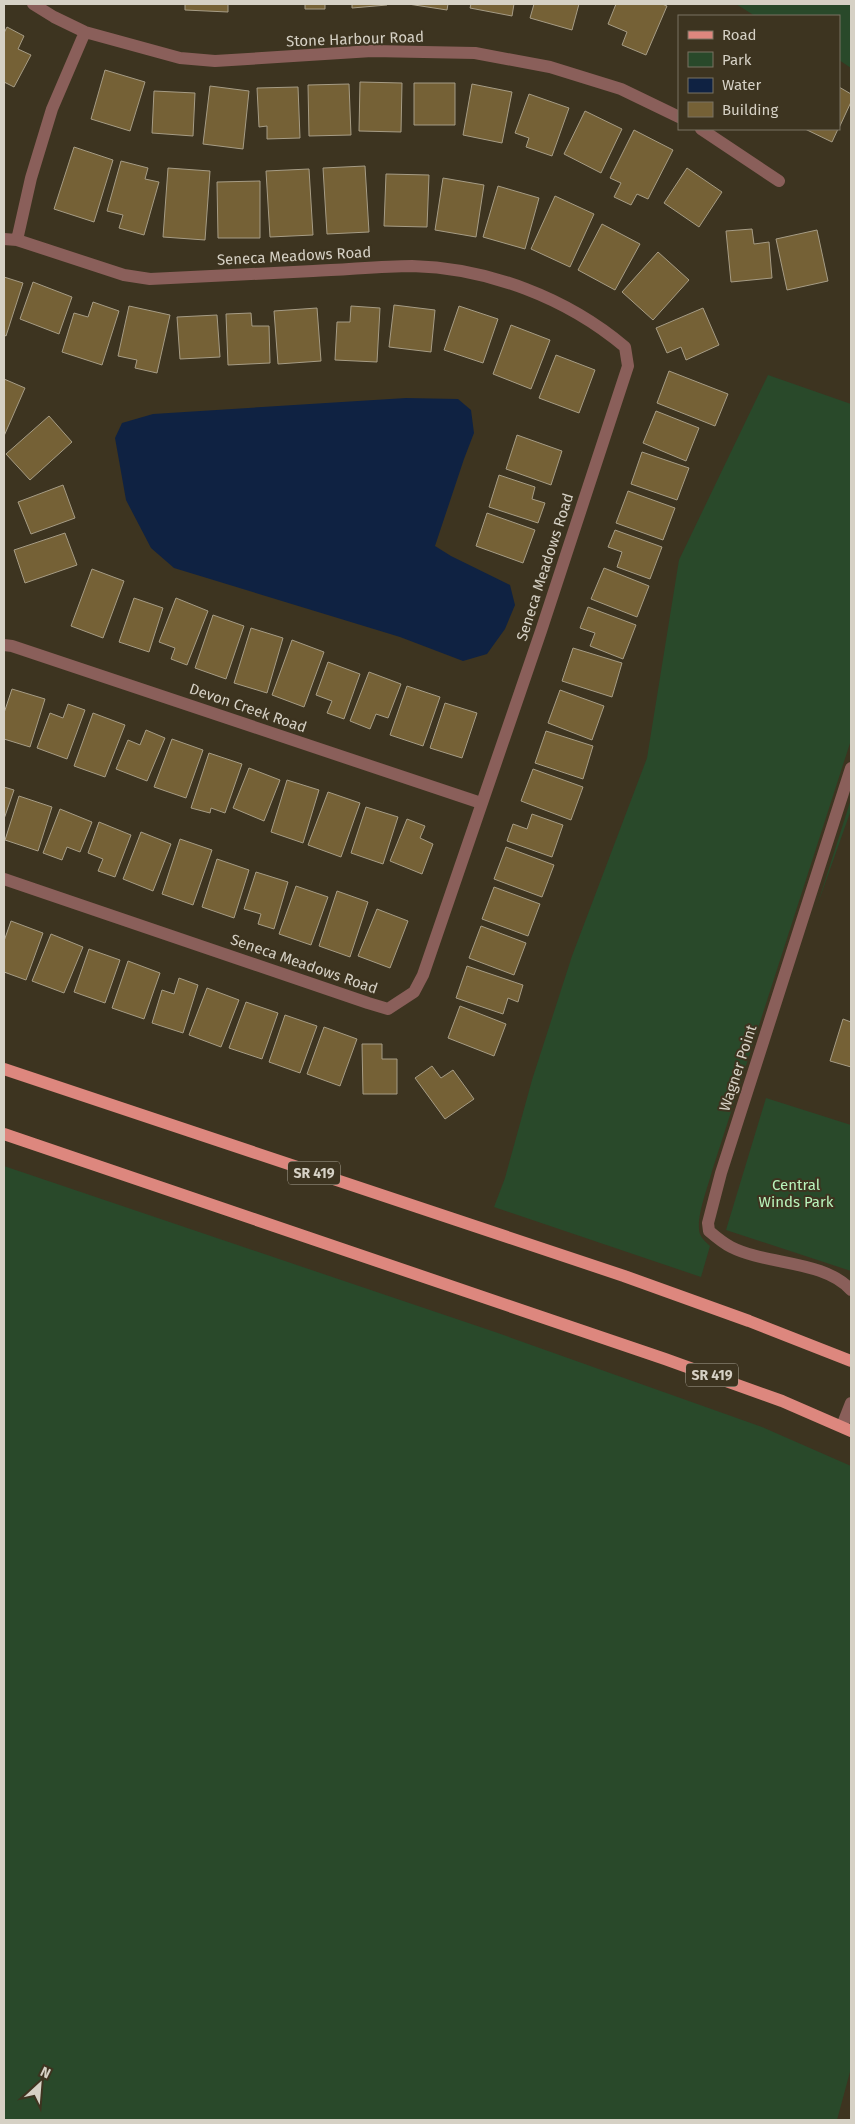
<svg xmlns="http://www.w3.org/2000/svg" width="855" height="2124" viewBox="0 0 855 2124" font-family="'Fira Sans',sans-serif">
<rect width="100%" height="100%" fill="#3d3420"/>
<path fill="#29492a" d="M 736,4 L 851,4 L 851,68 L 839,60 L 839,16 L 755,16 Z
M 768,375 L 851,404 L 851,740 L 712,1171 C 708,1187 695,1219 700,1234 C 702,1239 706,1242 710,1246 L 701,1277 L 494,1207 L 505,1178 L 532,1080 L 572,956 L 647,758 L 679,560 Z
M 851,799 L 851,810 L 817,906 Z
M 766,1098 L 851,1125 L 851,1271 L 726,1230 Z
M 4,1166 L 495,1332 L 762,1427 L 851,1466 L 851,2068 L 837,2120 L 4,2120 Z"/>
<path fill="#0f2242" d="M 406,398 L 458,399 L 471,410 L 474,433 L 464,459 L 435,546 L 451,556 L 510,585 L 515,605 L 505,629 L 487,654 L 463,661 L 400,637 L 174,568 L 151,548 L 126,500 L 115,438 L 122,423 L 153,414 Z"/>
<path fill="#756136" stroke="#a69c85" d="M 185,4 L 228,4 L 228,12 L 185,10 Z
M 305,4 L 325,4 L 325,9 L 305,9 Z
M 352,4 L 387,4 L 387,5 L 352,8 Z
M 408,4 L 448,4 L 447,10 Z
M 471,4 L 514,4 L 512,16 L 470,8 Z
M 534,4 L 579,4 L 572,30 L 530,18 Z
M 616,4 L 662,4 L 667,6 L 646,55 L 622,45 L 627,32 L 608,24 Z
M 7,27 L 24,36 L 18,49 L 31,55 L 14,87 L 4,82 L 4,33 Z
M 105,70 L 145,82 L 130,131 L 91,119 Z
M 360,82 L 402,83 L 401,132 L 359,131 Z
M 414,83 L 455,83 L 455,125 L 414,125 Z
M 349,84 L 351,135 L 309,136 L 308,85 Z
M 472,84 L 512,92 L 502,143 L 463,135 Z
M 210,86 L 249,91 L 243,149 L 203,144 Z
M 298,87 L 300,138 L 267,139 L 267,126 L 259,127 L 257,88 Z
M 839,87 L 851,94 L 851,102 L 839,128 Z
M 154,91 L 195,93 L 193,136 L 152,133 Z
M 529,94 L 569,108 L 552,156 L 526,147 L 529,138 L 515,133 Z
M 585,111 L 622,129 L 601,173 L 564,154 Z
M 805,129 L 838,129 L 832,142 Z
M 634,130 L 673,150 L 648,199 L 637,194 L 631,205 L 614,197 L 621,183 L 610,178 Z
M 74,147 L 113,160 L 94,222 L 54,209 Z
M 121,161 L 148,168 L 145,179 L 159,182 L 144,235 L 119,228 L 123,215 L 107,211 Z
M 365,166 L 369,232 L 327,234 L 323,168 Z
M 168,168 L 210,171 L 205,240 L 163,237 Z
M 687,168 L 722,192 L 699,227 L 664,203 Z
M 309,169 L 313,235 L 270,237 L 266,171 Z
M 386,174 L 429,175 L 427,227 L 384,226 Z
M 443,178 L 484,185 L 476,237 L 435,230 Z
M 260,181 L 260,238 L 218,238 L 217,182 Z
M 498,186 L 539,198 L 525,249 L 483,237 Z
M 555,196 L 594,214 L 570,267 L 531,249 Z
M 602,224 L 640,244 L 615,290 L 578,270 Z
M 752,229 L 754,244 L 769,242 L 772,278 L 731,282 L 726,231 Z
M 817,230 L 828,281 L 787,290 L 776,239 Z
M 658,252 L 689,280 L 653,320 L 622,292 Z
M 4,277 L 23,283 L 6,336 L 4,335 Z
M 33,282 L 72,297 L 59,334 L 20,319 Z
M 93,302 L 119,311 L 102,365 L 62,352 L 74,313 L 88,317 Z
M 394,305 L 435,310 L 431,352 L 389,347 Z
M 129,306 L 170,315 L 157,373 L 135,368 L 137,360 L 118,356 Z
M 351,306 L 380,308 L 377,362 L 335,360 L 337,322 L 350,322 Z
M 459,306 L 498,319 L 483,363 L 444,350 Z
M 317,308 L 321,361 L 278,364 L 274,311 Z
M 703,308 L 719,345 L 686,360 L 681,347 L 667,353 L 656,328 Z
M 251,313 L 252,326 L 269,326 L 270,363 L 228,365 L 226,314 Z
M 217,315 L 220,357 L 180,359 L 177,317 Z
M 511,325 L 550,340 L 531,389 L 493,374 Z
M 556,355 L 595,370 L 579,413 L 539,398 Z
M 669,371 L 728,394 L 715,426 L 657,403 Z
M 4,379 L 25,388 L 4,436 Z
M 656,411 L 699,428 L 686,461 L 643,443 Z
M 49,416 L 72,442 L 30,480 L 6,454 Z
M 517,435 L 562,451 L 551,485 L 506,469 Z
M 642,452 L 689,468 L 677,500 L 631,484 Z
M 499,475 L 535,487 L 532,499 L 545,503 L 538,523 L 489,507 Z
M 63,485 L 75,518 L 31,534 L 18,502 Z
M 628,491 L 675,508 L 663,540 L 616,523 Z
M 487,513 L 535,530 L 523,563 L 476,546 Z
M 615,530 L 662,547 L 650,579 L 617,567 L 622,552 L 608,547 Z
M 65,533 L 77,565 L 25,583 L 14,550 Z
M 604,568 L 649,586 L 637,617 L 591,599 Z
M 92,569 L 124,581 L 103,638 L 71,626 Z
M 134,598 L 163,608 L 149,652 L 119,642 Z
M 176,598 L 208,611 L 187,665 L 171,659 L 175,648 L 159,642 Z
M 588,607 L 636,625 L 623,659 L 590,646 L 595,633 L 580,628 Z
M 213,615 L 244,626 L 226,679 L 195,668 Z
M 251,628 L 283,638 L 267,693 L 234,683 Z
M 292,640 L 324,652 L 304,707 L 272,695 Z
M 573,648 L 622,663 L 612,697 L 562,681 Z
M 328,662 L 360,674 L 344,719 L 327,713 L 332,701 L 316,695 Z
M 369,672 L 401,684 L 388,718 L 376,714 L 370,729 L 350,721 Z
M 407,686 L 440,697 L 423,746 L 390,735 Z
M 12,689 L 45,699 L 30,747 L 4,739 L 4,713 Z
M 560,690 L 604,706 L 592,740 L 548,723 Z
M 445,703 L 477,713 L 462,758 L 430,748 Z
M 68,704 L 85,710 L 67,759 L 37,748 L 50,713 L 63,718 Z
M 93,713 L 125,725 L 105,777 L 74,766 Z
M 146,730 L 165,738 L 147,781 L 116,769 L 128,740 L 140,745 Z
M 546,731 L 593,746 L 583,779 L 535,763 Z
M 172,739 L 203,750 L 186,798 L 154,787 Z
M 209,753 L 242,764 L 225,813 L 211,808 L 210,813 L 191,808 Z
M 249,768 L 280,780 L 264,821 L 233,808 Z
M 533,769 L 583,787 L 571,820 L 521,801 Z
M 287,780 L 319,790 L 303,843 L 271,832 Z
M 4,787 L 14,790 L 4,819 Z
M 328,792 L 360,803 L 341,857 L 308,845 Z
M 19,796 L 52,807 L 38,851 L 5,840 Z
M 366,807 L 398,817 L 383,864 L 351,853 Z
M 60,809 L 92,822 L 80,852 L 67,847 L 62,860 L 43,853 Z
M 532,814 L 563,825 L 552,857 L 507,841 L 513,824 L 527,829 Z
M 407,819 L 425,826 L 420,838 L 433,844 L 422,874 L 390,861 Z
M 99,822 L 131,835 L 115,877 L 98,871 L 103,859 L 88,853 Z
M 141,832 L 171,844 L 153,891 L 123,879 Z
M 180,839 L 212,850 L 193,905 L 162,894 Z
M 506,847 L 554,865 L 542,897 L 494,879 Z
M 217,859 L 249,870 L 234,918 L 202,907 Z
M 256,872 L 288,882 L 274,929 L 258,924 L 261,914 L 244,909 Z
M 296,886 L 328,897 L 311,945 L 279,934 Z
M 494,887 L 540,904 L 528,936 L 482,919 Z
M 337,891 L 368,902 L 350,957 L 319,946 Z
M 377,909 L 408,921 L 390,968 L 358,956 Z
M 11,921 L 43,933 L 26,980 L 4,972 L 4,941 Z
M 481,926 L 526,943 L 514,975 L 469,958 Z
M 51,934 L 83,947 L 64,993 L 32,981 Z
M 89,949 L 120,960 L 105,1003 L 74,992 Z
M 128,961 L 160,973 L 144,1019 L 112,1008 Z
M 467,966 L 523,985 L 518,1002 L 508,998 L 503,1014 L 456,998 Z
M 179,978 L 198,985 L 183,1033 L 152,1023 L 162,990 L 174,994 Z
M 207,988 L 239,1000 L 221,1047 L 189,1035 Z
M 246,1002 L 278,1013 L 262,1059 L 229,1048 Z
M 460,1006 L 506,1024 L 494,1056 L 448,1038 Z
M 285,1015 L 317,1026 L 300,1073 L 269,1062 Z
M 843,1019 L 851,1022 L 851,1067 L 830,1061 Z
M 324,1027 L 357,1039 L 340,1086 L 307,1074 Z
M 362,1044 L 382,1044 L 382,1059 L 397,1059 L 397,1094 L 363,1094 Z
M 432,1066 L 441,1078 L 453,1070 L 474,1099 L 445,1119 L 415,1078 Z"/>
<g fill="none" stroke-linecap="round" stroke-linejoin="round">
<path stroke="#8a5f5a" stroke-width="12" d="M 33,4 L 54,17 L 85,32 L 180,58 L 215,61 L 372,51 L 475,53 L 550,67 L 621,89 L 679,117
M 701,129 L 779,181
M 4,239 L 17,240 L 124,275 L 150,279 C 204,276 259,274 313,271 C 346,270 380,266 412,266 C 489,268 567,298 625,347 L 628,366 L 541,631 L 423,975 L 414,992 L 388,1009 L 368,1003 L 4,879
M 17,240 L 31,178 L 52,109 L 85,32
M 4,645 L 12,646 L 481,803
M 851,768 L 721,1173 L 708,1223 L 709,1231 C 716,1237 723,1243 731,1247 C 766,1265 824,1260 851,1290
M 842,1426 L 851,1403"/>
<path stroke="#dd877e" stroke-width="12" d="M 4,1069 L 624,1276 L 749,1321 L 851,1361
M 4,1134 L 665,1359 L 782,1401 L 851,1431"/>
</g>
<g text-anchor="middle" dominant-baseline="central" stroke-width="4" stroke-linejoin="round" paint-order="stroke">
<g fill="#3d3420" stroke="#a8a294" stroke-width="1">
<rect x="288" y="1161.5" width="52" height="23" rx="4"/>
<rect x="686" y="1363.5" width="52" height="23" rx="4"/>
</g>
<g font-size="14" font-weight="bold" fill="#d6d1c5">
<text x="314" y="1173">SR 419</text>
<text x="712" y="1375">SR 419</text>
</g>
<g font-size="15" fill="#d6d1c5" stroke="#3d3420">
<text transform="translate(355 39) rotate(-2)">Stone Harbour Road</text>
<text transform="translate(294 256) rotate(-3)">Seneca Meadows Road</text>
<text transform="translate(545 567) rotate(-72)">Seneca Meadows Road</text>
<text transform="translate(248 708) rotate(19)">Devon Creek Road</text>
<text transform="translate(304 964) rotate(19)">Seneca Meadows Road</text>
<text transform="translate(738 1068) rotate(-72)">Wagner Point</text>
</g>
<g font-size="15" fill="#b9f3bb" stroke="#3d3420">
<text x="796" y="1185">Central<tspan x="796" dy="17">Winds Park</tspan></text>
</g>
</g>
<rect width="855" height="2124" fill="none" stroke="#d6d1c5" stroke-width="10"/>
<rect x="678" y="15" width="162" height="115" fill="#3d3420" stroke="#7a7362"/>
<rect x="688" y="31" width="25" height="8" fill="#dd877e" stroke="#7a7362"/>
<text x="722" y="40" font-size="15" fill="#d6d1c5">Road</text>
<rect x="688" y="52" width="25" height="15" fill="#29492a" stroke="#7a7362"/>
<text x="722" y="65" font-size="15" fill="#d6d1c5">Park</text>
<rect x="688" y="78" width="25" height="15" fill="#0f2242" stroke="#7a7362"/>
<text x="722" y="90" font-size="15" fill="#d6d1c5">Water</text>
<rect x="688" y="102" width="25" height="15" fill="#756136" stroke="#7a7362"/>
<text x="722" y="115" font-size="15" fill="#d6d1c5">Building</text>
<g transform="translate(40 2084) rotate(26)" stroke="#3d3420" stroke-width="4" paint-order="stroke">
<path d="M0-4L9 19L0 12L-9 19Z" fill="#d6d1c5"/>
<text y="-8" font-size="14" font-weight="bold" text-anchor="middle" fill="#d6d1c5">N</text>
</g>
</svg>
